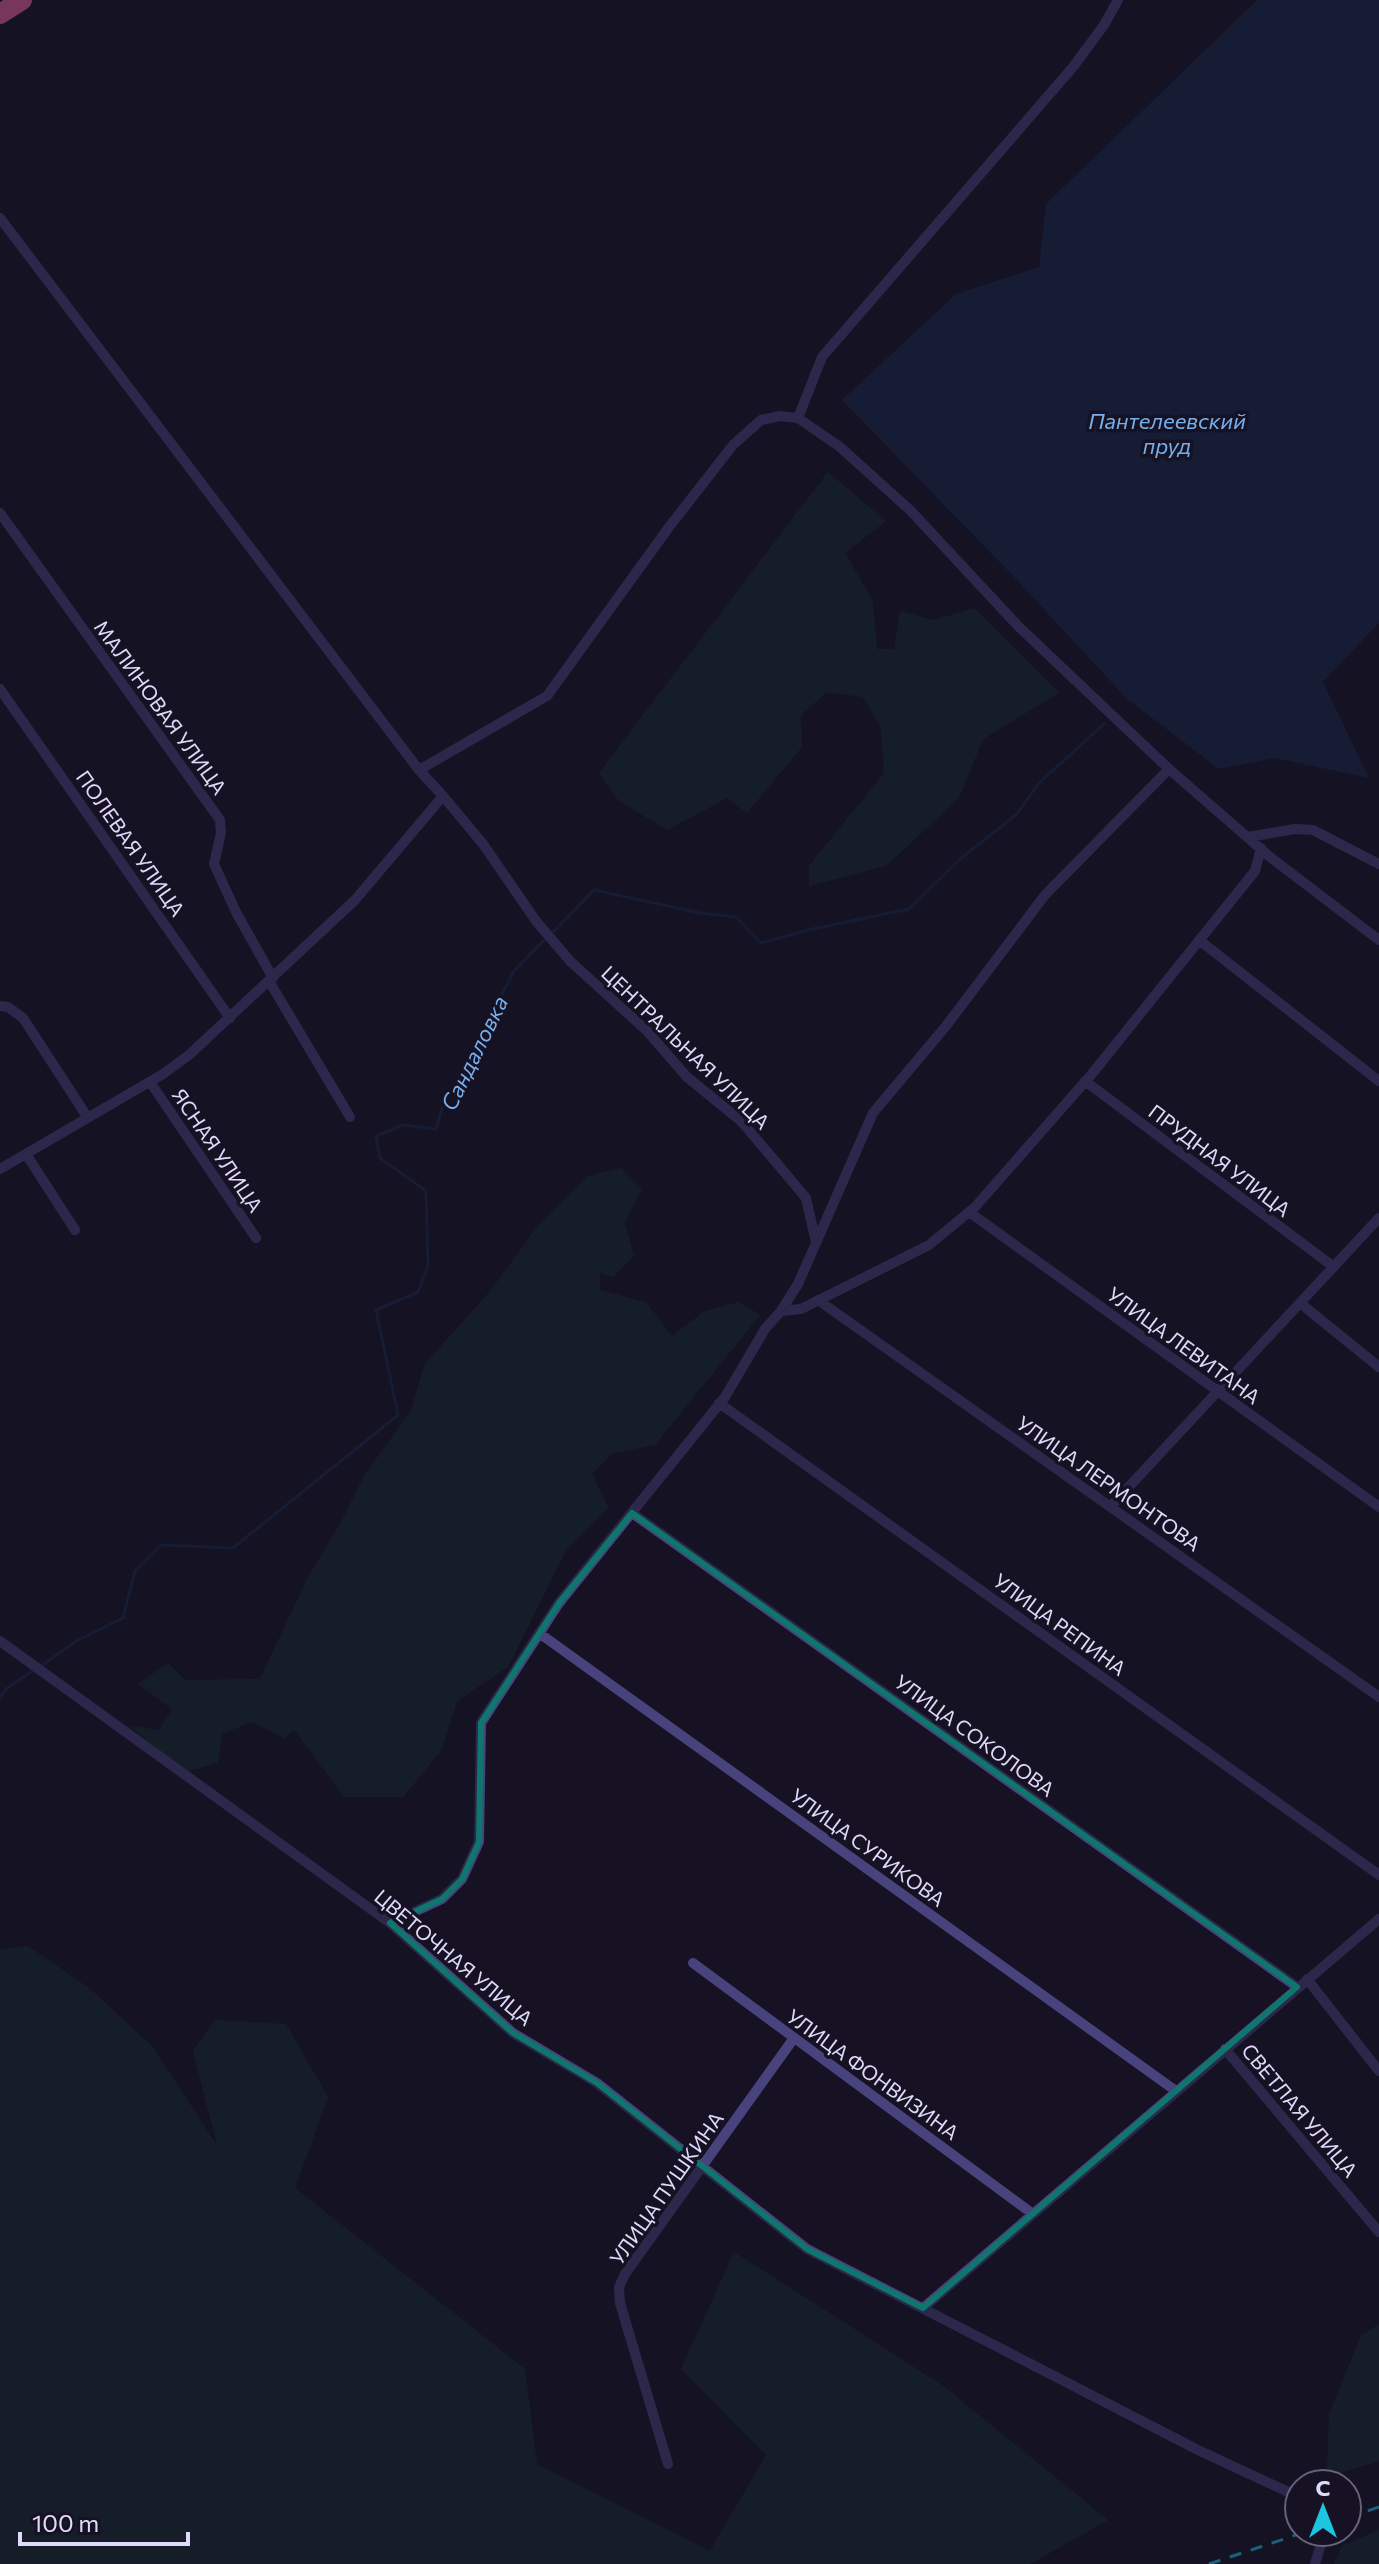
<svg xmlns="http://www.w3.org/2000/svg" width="1379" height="2564" viewBox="0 0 1379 2564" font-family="Commissioner,sans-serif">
<rect width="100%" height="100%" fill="#161224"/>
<path fill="#162d2d" d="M 828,472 L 886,521 L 845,553 L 873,601 L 877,649 L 894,649 L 900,611 L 934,620 L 974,608 L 1059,693 L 983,739 L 959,798 L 886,866 L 809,886 L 809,866 L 884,773 L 881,728 L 863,697 L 827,692 L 801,715 L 802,747 L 747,813 L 727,798 L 667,830 L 618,800 L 599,773 Z
M 621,1168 L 642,1189 L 625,1223 L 634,1256 L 613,1277 L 600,1273 L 600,1290 L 646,1302 L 672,1336 L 705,1311 L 739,1302 L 760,1315 L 655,1445 L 613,1453 L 592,1474 L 609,1508 L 566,1550 L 508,1667 L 457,1701 L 441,1751 L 403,1797 L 344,1797 L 294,1730 L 285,1738 L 251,1722 L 222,1734 L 218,1763 L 184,1772 L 130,1726 L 159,1730 L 172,1709 L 138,1684 L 168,1663 L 185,1680 L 260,1679 L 306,1581 L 340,1524 L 365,1474 L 411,1411 L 424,1365 L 491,1290 L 537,1227 L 588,1176 Z
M 28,1946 L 89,1988 L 152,2046 L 217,2145 L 193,2051 L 215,2020 L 286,2024 L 328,2097 L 295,2188 L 525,2369 L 537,2464 L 710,2551 L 766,2455 L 681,2369 L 734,2252 L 942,2385 L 1108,2520 L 1030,2564 L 0,2564 L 0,1950 Z
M 1379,2324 L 1379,2461 L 1327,2477 L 1329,2414 L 1361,2336 Z
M 1379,2530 L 1379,2564 L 1334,2564 L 1342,2546 Z"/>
<path fill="#172848" d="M 1257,0 L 1379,0 L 1379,623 L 1323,682 L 1369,778 L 1275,758 L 1219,769 L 1127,699 L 1016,579 L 842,400 L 956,294 L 1039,267 L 1046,204 Z"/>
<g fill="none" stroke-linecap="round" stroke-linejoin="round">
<path stroke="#172848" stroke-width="3" d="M 551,934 L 594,890 L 700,913 L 736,917 L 761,943 L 808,930 L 909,909 L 960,859 L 1017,814 L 1038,784 L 1104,724
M 41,1666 L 78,1640 L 123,1618 L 135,1571 L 161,1545 L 233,1548 L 398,1415 L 376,1310 L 418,1292 L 428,1266 L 426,1191 L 380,1158 L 376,1136 L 403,1125 L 436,1129 L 442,1108 L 514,971 L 545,939
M 0,1697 L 6,1689 L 34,1670"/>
<path stroke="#48437d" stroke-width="10" d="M 0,218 L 419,770 L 443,796 L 355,900 L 189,1055 L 163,1074 L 0,1169
M 798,418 L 822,357 L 1073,67 L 1104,25 L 1118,0
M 0,513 L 220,820 L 221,833 L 214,864 L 237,914 L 273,978
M 0,689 L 230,1018
M 419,770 L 547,696 L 669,527 L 733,445 L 761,420 L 780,416 L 798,418 L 840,447 L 911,511 L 1019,627 L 1169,769 L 1270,857 L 1379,940
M 443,796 L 483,844 L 536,921 L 570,961 L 647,1031 L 687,1077 L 741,1121 L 775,1161 L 806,1198 L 816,1242
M 1248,837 L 1295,829 L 1313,830 L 1379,864
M 1199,940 L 1379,1081
M 269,981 L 350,1117
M 0,1006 L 8,1007 L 23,1018 L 88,1118
M 1085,1081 L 1334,1267
M 150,1082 L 256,1238
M 26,1154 L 75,1230
M 969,1212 L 1379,1507
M 818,1300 L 1379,1697
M 1300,1303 L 1379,1367
M 781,1311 L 801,1309 L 929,1245 L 975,1207 L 1091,1075 L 1255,871 L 1261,848
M 719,1403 L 1379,1875
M 1111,1506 L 1379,1218
M 632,1513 L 1297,1987
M 539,1633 L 1176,2091
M 0,1641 L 390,1923 L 513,2033 L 597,2083 L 807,2249 L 1198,2450 L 1299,2497
M 390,1923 L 442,1899 L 462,1879 L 479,1842 L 481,1723 L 559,1603 L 725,1397 L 765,1329 L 781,1311 L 798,1284 L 873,1113 L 946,1026 L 1045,895 L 1169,769
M 693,1963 L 1033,2214
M 1307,1979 L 1379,2071
M 1225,2049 L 1379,2232
M 923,2308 L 1379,1919
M 668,2464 L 620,2303 L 619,2287 L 625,2274 L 794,2038
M 1315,2564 L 1322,2541 L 1321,2532"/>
<path stroke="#eb659e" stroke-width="20" d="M 0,14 L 22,0"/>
<path stroke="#1fc4e1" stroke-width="3" stroke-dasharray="12 10" stroke-linecap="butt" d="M 1347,2518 L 1379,2507
M 1209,2564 L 1305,2532"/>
</g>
<path d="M0 0H1379V2564H0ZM 632,1513 L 1297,1987 L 923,2308 L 807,2249 L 597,2083 L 513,2033 L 390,1923 L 442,1899 L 462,1879 L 479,1842 L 481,1723 L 559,1603 Z" fill="#161224" fill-opacity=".55" fill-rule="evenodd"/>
<path fill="none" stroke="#0f766e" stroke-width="6" stroke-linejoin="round" d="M 632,1513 L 1297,1987 L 923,2308 L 807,2249 L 597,2083 L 513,2033 L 390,1923 L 442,1899 L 462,1879 L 479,1842 L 481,1723 L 559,1603 Z"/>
<g text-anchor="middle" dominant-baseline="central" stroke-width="7" stroke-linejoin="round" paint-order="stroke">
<g font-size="20" fill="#e0dafa" stroke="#161224">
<text transform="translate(161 707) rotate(54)">МАЛИНОВАЯ УЛИЦА</text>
<text transform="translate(131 843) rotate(55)">ПОЛЕВАЯ УЛИЦА</text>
<text transform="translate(686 1047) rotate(44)">ЦЕНТРАЛЬНАЯ УЛИЦА</text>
<text transform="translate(218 1150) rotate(56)">ЯСНАЯ УЛИЦА</text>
<text transform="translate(1220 1160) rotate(37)">ПРУДНАЯ УЛИЦА</text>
<text transform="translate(1184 1345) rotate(36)">УЛИЦА ЛЕВИТАНА</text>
<text transform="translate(1109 1483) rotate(35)">УЛИЦА ЛЕРМОНТОВА</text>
<text transform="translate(1060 1624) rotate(36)">УЛИЦА РЕПИНА</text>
<text transform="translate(975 1735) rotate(36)">УЛИЦА СОКОЛОВА</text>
<text transform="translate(868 1847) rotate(36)">УЛИЦА СУРИКОВА</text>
<text transform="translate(454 1957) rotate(40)">ЦВЕТОЧНАЯ УЛИЦА</text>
<text transform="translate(873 2074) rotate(36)">УЛИЦА ФОНВИЗИНА</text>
<text transform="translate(1300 2110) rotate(50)">СВЕТЛАЯ УЛИЦА</text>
<text transform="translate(666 2188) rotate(-55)">УЛИЦА ПУШКИНА</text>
</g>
<g font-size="22" font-style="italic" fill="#75afed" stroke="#161224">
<text x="1167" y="420">Пантелеевский<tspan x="1167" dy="25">пруд</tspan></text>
<text transform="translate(474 1053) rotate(-64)">Сандаловка</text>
</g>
</g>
<g transform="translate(1323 2508)"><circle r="38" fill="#161224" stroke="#67627a" stroke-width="2"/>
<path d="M0-6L14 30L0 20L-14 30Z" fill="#1fc4e1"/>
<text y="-12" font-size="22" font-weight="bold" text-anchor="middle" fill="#e0dafa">С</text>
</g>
<path d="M20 2532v12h168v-12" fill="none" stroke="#e0dafa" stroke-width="4"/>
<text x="32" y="2532" font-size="24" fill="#e0dafa" stroke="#161224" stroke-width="6" paint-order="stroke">100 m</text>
</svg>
